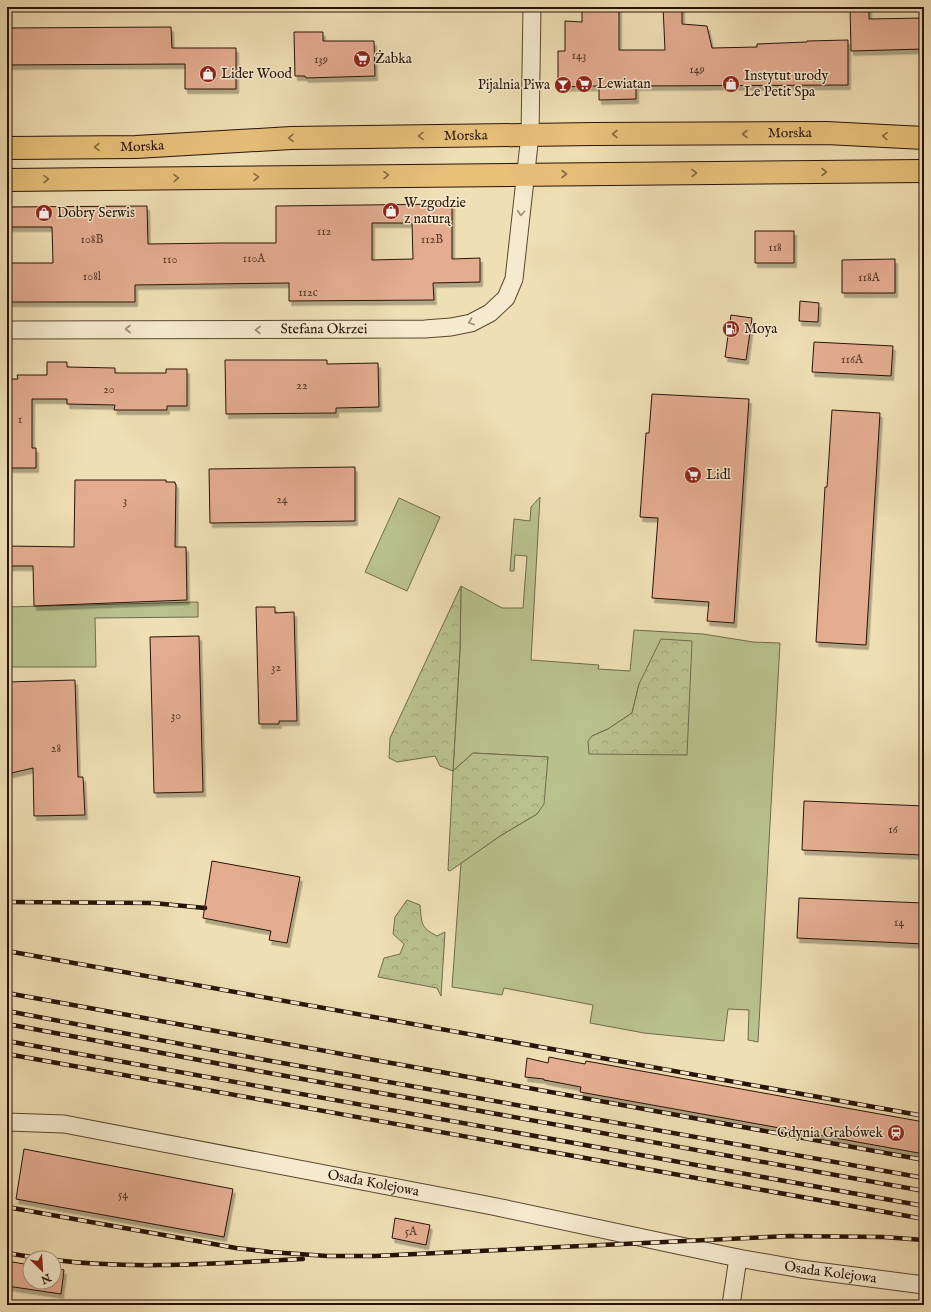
<svg xmlns="http://www.w3.org/2000/svg" width="931" height="1312" viewBox="0 0 931 1312" font-family="'IM FELL English',serif">
<defs>
<pattern id="forest-crowns" width="20" height="18" patternUnits="userSpaceOnUse"><rect width="20" height="18" fill="#b9c28d"/><path d="M2 6a3 3 0 1 1 6 0M12 15a3 3 0 1 1 6 0" fill="none" stroke="#9fa678"/></pattern>
<filter id="shadow"><feDropShadow dx="2.5" dy="4.5" stdDeviation="0" flood-color="#0004"/></filter>
</defs>
<rect width="100%" height="100%" fill="#efdfb4"/>
<filter id="stains"><feTurbulence type="fractalNoise" baseFrequency=".005" numOctaves="4"/><feColorMatrix values="0 0 0 0 .2 0 0 0 0 .09 0 0 0 0 .02 0 0 0 .5 -.17"/></filter>
<radialGradient id="worn" r=".72"><stop offset=".6" stop-color="#630" stop-opacity="0"/><stop offset="1" stop-color="#630" stop-opacity=".3"/></radialGradient>
<path fill="#b9c28d" stroke="#706a4a" fill-rule="evenodd" d="M 540,497 L 531,660 L 599,665 L 598,669 L 630,671 L 634,630 L 703,634 L 753,642 L 780,643 L 758,1042 L 748,1040 L 749,1010 L 728,1009 L 724,1041 L 644,1033 L 590,1023 L 593,1005 L 504,988 L 502,995 L 452,987 L 461,863 L 500,836 L 537,814 L 548,757 L 473,753 L 453,771 L 460,649 L 461,586 L 502,608 L 523,608 L 527,556 L 515,555 L 514,571 L 510,571 L 514,519 L 530,521 L 531,507 ZM 639,684 L 687,755 L 592,736 L 608,729 L 632,713 Z
M 399,498 L 440,517 L 407,591 L 365,572 Z
M 198,602 L 198,617 L 95,618 L 96,667 L 7,667 L 7,607 Z"/>
<path fill="url(#forest-crowns)" stroke="#706a4a" d="M 461,586 L 460,649 L 453,771 L 473,753 L 548,757 L 544,804 L 537,814 L 500,836 L 450,871 L 448,870 L 453,771 L 440,766 L 435,756 L 397,762 L 389,758 L 390,738 Z
M 661,639 L 692,641 L 687,755 L 589,754 L 588,741 L 592,736 L 608,729 L 632,713 L 639,684 Z
M 407,900 L 420,905 C 422,924 420,927 437,936 L 445,932 L 441,996 L 437,988 L 378,977 L 384,958 L 400,954 L 404,944 L 393,934 L 395,917 Z"/>
<path fill="#e4ad91" stroke="#281308" fill-rule="evenodd" filter="url(#shadow)" d="M 582,7 L 619,7 L 619,50 L 665,50 L 663,7 L 682,7 L 682,24 L 707,26 L 712,48 L 757,47 L 757,44 L 807,42 L 807,41 L 848,40 L 848,85 L 636,86 L 636,99 L 599,100 L 599,86 L 558,87 L 558,51 L 565,51 L 565,21 L 582,22 Z
M 850,7 L 869,7 L 869,19 L 924,18 L 924,49 L 851,51 Z
M 171,27 L 172,48 L 236,48 L 236,89 L 185,89 L 185,64 L 7,65 L 7,28 Z
M 294,32 L 323,32 L 323,41 L 374,41 L 375,76 L 306,78 L 305,76 L 295,76 Z
M 452,204 L 452,259 L 480,258 L 480,282 L 433,283 L 434,300 L 289,301 L 289,283 L 135,285 L 135,302 L 7,302 L 7,263 L 53,263 L 52,227 L 7,227 L 7,207 L 147,206 L 148,244 L 222,243 L 276,243 L 276,206 ZM 372,223 L 412,223 L 413,259 L 372,260 Z
M 755,231 L 794,231 L 794,263 L 755,263 Z
M 895,259 L 895,293 L 842,293 L 842,260 Z
M 800,301 L 819,303 L 818,322 L 799,321 Z
M 731,315 L 752,318 L 746,360 L 725,357 Z
M 814,342 L 893,346 L 891,376 L 812,372 Z
M 225,360 L 327,360 L 327,364 L 378,363 L 379,407 L 336,408 L 336,413 L 226,414 Z
M 47,362 L 67,362 L 67,367 L 115,368 L 115,373 L 166,373 L 166,369 L 187,369 L 187,406 L 167,406 L 167,410 L 114,410 L 115,405 L 67,404 L 67,399 L 32,399 L 32,448 L 36,448 L 36,468 L 7,468 L 7,379 L 18,379 L 17,375 L 47,375 Z
M 652,394 L 749,399 L 734,623 L 707,621 L 709,602 L 652,598 L 658,518 L 640,517 L 646,433 L 649,433 Z
M 832,410 L 880,413 L 866,645 L 816,642 L 825,487 L 827,487 Z
M 355,467 L 355,521 L 210,523 L 209,469 Z
M 75,480 L 166,480 L 166,482 L 175,482 L 175,484 L 176,484 L 175,547 L 186,547 L 187,600 L 34,606 L 33,566 L 7,566 L 7,546 L 74,547 Z
M 256,607 L 275,607 L 275,613 L 294,612 L 297,721 L 279,721 L 279,724 L 259,724 Z
M 199,636 L 203,792 L 154,793 L 150,637 Z
M 75,680 L 78,777 L 83,777 L 85,815 L 34,816 L 33,768 L 7,774 L 7,682 Z
M 804,801 L 924,806 L 924,855 L 802,850 Z
M 212,861 L 300,877 L 287,943 L 269,940 L 271,931 L 203,918 Z
M 799,898 L 924,903 L 924,944 L 797,938 Z
M 549,1057 L 585,1064 L 586,1061 L 924,1122 L 924,1154 L 580,1092 L 581,1087 L 544,1080 L 544,1079 L 525,1077 L 527,1058 L 548,1063 Z
M 24,1149 L 233,1189 L 224,1237 L 16,1199 Z
M 395,1218 L 430,1225 L 426,1245 L 392,1238 Z
M 7,1261 L 30,1265 L 30,1282 L 54,1282 L 54,1268 L 64,1270 L 61,1294 L 7,1286 Z"/>
<g fill="none" stroke-linecap="round" stroke-linejoin="round">
<g stroke="#5a4633" stroke-width="19">
<g id="minor">
<path id="s1" d="M 7,330 L 425,329 L 451,327 L 471,323 L 490,313 L 506,298 L 514,279 L 530,135 L 532,7"/>
<path id="s2" d="M 7,1122 L 64,1124 L 492,1206 L 738,1258 L 801,1269 L 924,1285"/>
<path d="M 731,1305 L 738,1258"/>
</g>
</g>
<g stroke="#281308" stroke-width="24">
<g id="primary">
<path id="s3" d="M 7,148 L 136,147 L 291,138 L 594,134 L 826,133 L 924,138"/>
<path d="M 7,180 L 924,171"/>
</g>
</g>
<use href="#minor" stroke="#f5eace" stroke-width="17"/>
<use href="#primary" stroke="#e8c07a" stroke-width="22"/>
<g stroke="#281308" stroke-width="4.5">
<path id="rail" d="M 7,902 L 153,903 L 205,908
M 7,951 L 924,1116
M 7,993 L 924,1160
M 7,1011 L 260,1059 L 924,1178
M 7,1024 L 258,1071 L 924,1191
M 7,1041 L 924,1206
M 7,1054 L 924,1219
M 7,1207 L 236,1248 L 270,1252 L 327,1256 L 375,1256 L 790,1236 L 883,1237 L 924,1240
M 7,1253 L 37,1258
M 54,1260 C 136,1270 220,1263 303,1259"/>
</g>
<use href="#rail" stroke="#f5eace" stroke-width="3" stroke-dasharray="9" stroke-linecap="butt"/>
</g>
<defs><path id="oneway-chevron" d="M-2-3.5L2.5 0L-2 3.5" fill="none" stroke-width="1.6" stroke-linecap="round" stroke-linejoin="round"/></defs>
<g stroke="#886a41">
<use href="#oneway-chevron" transform="translate(615 134) rotate(180)"/>
<use href="#oneway-chevron" transform="translate(745 134) rotate(180)"/>
<use href="#oneway-chevron" transform="translate(421 136) rotate(179)"/>
<use href="#oneway-chevron" transform="translate(885 136) rotate(-177)"/>
<use href="#oneway-chevron" transform="translate(291 138) rotate(178)"/>
<use href="#oneway-chevron" transform="translate(97 147) rotate(179)"/>
<use href="#oneway-chevron" transform="translate(824 172)"/>
<use href="#oneway-chevron" transform="translate(694 173)"/>
<use href="#oneway-chevron" transform="translate(564 174)"/>
<use href="#oneway-chevron" transform="translate(386 175) rotate(-1)"/>
<use href="#oneway-chevron" transform="translate(256 177) rotate(-1)"/>
<use href="#oneway-chevron" transform="translate(176 178) rotate(-1)"/>
<use href="#oneway-chevron" transform="translate(46 179) rotate(-1)"/>
</g>
<g stroke="#998975">
<use href="#oneway-chevron" transform="translate(521 213) rotate(95)"/>
<use href="#oneway-chevron" transform="translate(471 322) rotate(160)"/>
<use href="#oneway-chevron" transform="translate(128 329) rotate(-180)"/>
<use href="#oneway-chevron" transform="translate(258 330) rotate(180)"/>
</g>
<defs>
<g id="supermarket-disc" transform="scale(0.9)"><circle r="9.5" fill="#8f2418" stroke="#f5eace"/><path d="M-6-5.5h2.5l.6 2H6L4.5 2H-2.5L-4.4-4H-6ZM-1.5 3.2a1.3 1.3 0 1 0 .1 0ZM3 3.2a1.3 1.3 0 1 0 .1 0Z" fill="#fff"/></g>
<g id="shop-disc" transform="scale(0.9)"><circle r="9.5" fill="#8f2418" stroke="#f5eace"/><path d="M-5-2.5h2.3a2.7 3.5 0 0 1 5.4 0H5L5.5 6h-11ZM-1.5-2.5h3a1.5 2.3 0 0 0-3 0Z" fill="#fff"/></g>
<g id="bar-disc" transform="scale(0.9)"><circle r="9.5" fill="#8f2418" stroke="#f5eace"/><path d="M-6-5H6L.8 .8V4.5H3.5V6h-7V4.5H-.8V.8Z" fill="#fff"/></g>
<g id="fuel-disc" transform="scale(0.9)"><circle r="9.5" fill="#8f2418" stroke="#f5eace"/><path d="M-5.5-6h7V0h2V4h1.3V-2.5L3-4.5l.8-.8L6-3V5H2.5V1h-1V6h-7ZM-4.2-4.7v3.2H.2V-4.7Z" fill="#fff"/></g>
<g id="station-disc" transform="scale(0.9)"><circle r="9.5" fill="#8f2418" stroke="#f5eace"/><path d="M-3-6H3Q5-6 5-4V2Q5 4 3 4L4.5 6H3L1.5 4h-3L-3 6H-4.5L-3 4Q-5 4-5 2V-4Q-5-6-3-6ZM-3.5-4v3h7v-3ZM-3.5 1v1.5H-2V1ZM2 1v1.5H3.5V1Z" fill="#fff"/></g>
</defs>
<g fill-rule="evenodd">
<use href="#supermarket-disc" x="362" y="59"/>
<use href="#shop-disc" x="208" y="74"/>
<use href="#supermarket-disc" x="584" y="84"/>
<use href="#shop-disc" x="731" y="84"/>
<use href="#bar-disc" x="563" y="85"/>
<use href="#shop-disc" x="391" y="211"/>
<use href="#shop-disc" x="44" y="213"/>
<use href="#fuel-disc" x="731" y="329"/>
<use href="#supermarket-disc" x="693" y="475"/>
<use href="#station-disc" x="896" y="1133"/>
</g>
<g text-anchor="middle" dominant-baseline="central" stroke-width="3" stroke-linejoin="round" paint-order="stroke">
<g font-size="12" fill="#573a2a">
<text x="579" y="55">143</text>
<text x="321" y="59">139</text>
<text x="697" y="69">149</text>
<text x="324" y="231">112</text>
<text x="92" y="239">108B</text>
<text x="432" y="239">112B</text>
<text x="775" y="247">118</text>
<text x="254" y="258">110A</text>
<text x="170" y="259">110</text>
<text x="92" y="276">108l</text>
<text x="869" y="277">118A</text>
<text x="308" y="292">112c</text>
<text x="852" y="359">116A</text>
<text x="302" y="385">22</text>
<text x="109" y="389">20</text>
<text x="20" y="419">1</text>
<text x="282" y="499">24</text>
<text x="125" y="500">3</text>
<text x="276" y="667">32</text>
<text x="176" y="715">30</text>
<text x="56" y="748">28</text>
<text x="893" y="829">16</text>
<text x="899" y="922">14</text>
<text x="123" y="1194">54</text>
<text x="411" y="1231">5A</text>
</g>
<g font-size="14" fill="#281308" stroke="#f5eace" text-anchor="start">
<text x="375" y="59">Żabka</text>
<text x="221" y="74">Lider Wood</text>
<text x="744" y="76">Instytut urody<tspan x="744" dy="16">Le Petit Spa</tspan></text>
<text x="597" y="84">Lewiatan</text>
<text x="550" y="85" text-anchor="end">Pijalnia Piwa</text>
<text x="404" y="203">W zgodzie<tspan x="404" dy="16">z naturą</tspan></text>
<text x="57" y="213">Dobry Serwis</text>
<text x="744" y="329">Moya</text>
<text x="706" y="475">Lidl</text>
<text x="883" y="1133" text-anchor="end">Gdynia Grabówek</text>
</g>
<g font-size="14" fill="#281308" stroke="#f5eace">
<text stroke="none"><textPath href="#s3" startOffset="783">Morska</textPath></text>
<text stroke="none"><textPath href="#s3" startOffset="459">Morska</textPath></text>
<text stroke="none"><textPath href="#s3" startOffset="135">Morska</textPath></text>
<text stroke="none"><textPath href="#s1" startOffset="317">Stefana Okrzei</textPath></text>
<text stroke="none"><textPath href="#s2" startOffset="372">Osada Kolejowa</textPath></text>
<text stroke="none"><textPath href="#s2" startOffset="838">Osada Kolejowa</textPath></text>
</g>
</g>
<rect width="931" height="1312" fill="none" stroke="#efdfb4" stroke-width="24"/>
<rect x="8" y="8" width="915" height="1296" fill="none" stroke="#281308" stroke-width="2"/>
<rect x="12" y="12" width="907" height="1288" fill="none" stroke="#281308"/>
<g transform="translate(42 1270) rotate(155)"><circle r="19" fill="#f5eace" stroke="#a3947f"/>
<path d="M0-3L7 15L0 10L-7 15Z" fill="#8f2418"/>
<text y="-6" font-size="11" font-weight="bold" text-anchor="middle" fill="#281308">N</text>
</g>
<rect width="100%" height="100%" filter="url(#stains)"/>
<rect width="100%" height="100%" fill="url(#worn)"/>
</svg>
